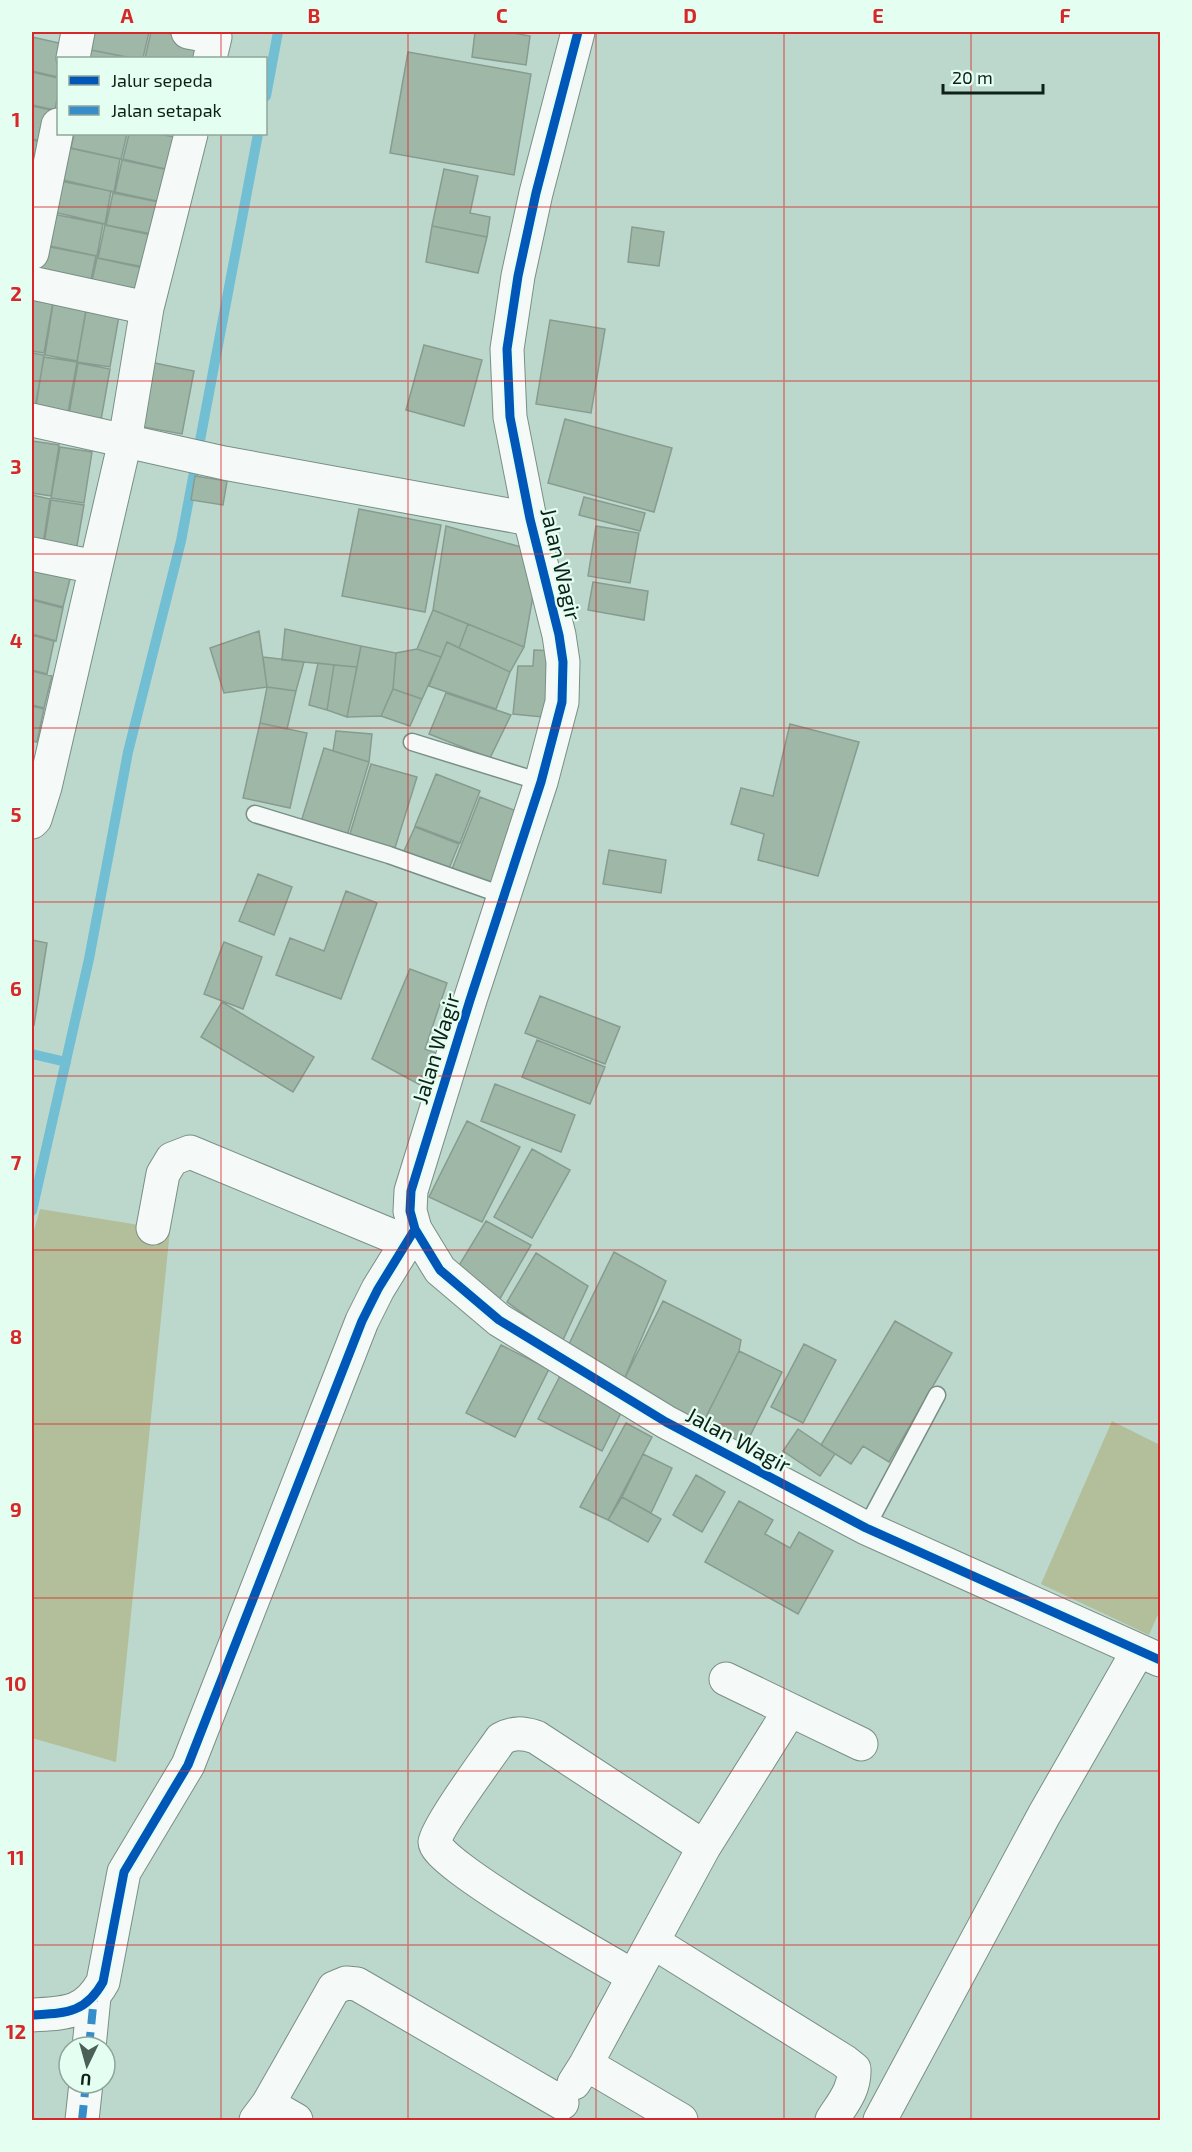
<svg xmlns="http://www.w3.org/2000/svg" width="1192" height="2152" viewBox="0 0 1192 2152" font-family="'Exo 2',sans-serif">
<rect width="100%" height="100%" fill="#bcd8cc"/>
<path fill="#b3be9a" d="M 40,1209 L 170,1230 L 116,1762 L 32,1738 L 32,1238 Z
M 1112,1421 L 1160,1445 L 1160,1610 L 1149,1635 L 1041,1584 Z"/>
<g fill="none" stroke-linecap="round" stroke-linejoin="round">
<path stroke="#72bfd4" stroke-width="10" d="M 266,96 L 278,32
M 32,1054 L 66,1062
M 32,1211 L 89,959 L 128,752 L 181,541 L 258,134"/>
</g>
<path fill="#9fb7a7" stroke="#889b90" stroke-width="1.5" d="M 95,32 L 149,32 L 143,58 L 132,58 L 91,50 Z
M 151,32 L 161,32 L 202,40 L 198,58 L 145,58 Z
M 475,32 L 508,32 L 530,36 L 526,65 L 472,57 Z
M 32,37 L 68,45 L 58,58 L 58,77 L 32,71 Z
M 91,50 L 131,58 L 89,58 Z
M 408,52 L 531,74 L 514,175 L 390,153 Z
M 32,72 L 58,78 L 58,94 L 55,110 L 32,105 Z
M 32,106 L 55,111 L 48,143 L 32,139 Z
M 74,134 L 127,134 L 121,159 L 71,148 Z
M 129,134 L 158,134 L 181,138 L 174,171 L 123,159 Z
M 32,140 L 47,143 L 32,174 Z
M 69,148 L 120,159 L 114,192 L 63,180 Z
M 122,160 L 173,171 L 166,203 L 115,192 Z
M 444,169 L 478,176 L 470,213 L 490,217 L 487,237 L 432,226 Z
M 60,181 L 111,191 L 105,224 L 54,212 Z
M 113,193 L 164,203 L 157,235 L 106,225 Z
M 53,214 L 103,224 L 97,256 L 45,245 Z
M 105,225 L 156,236 L 149,268 L 98,258 Z
M 432,226 L 487,237 L 478,273 L 426,262 Z
M 632,227 L 664,232 L 659,266 L 628,262 Z
M 45,246 L 96,256 L 89,289 L 38,278 Z
M 97,258 L 148,269 L 141,301 L 90,290 Z
M 32,298 L 53,302 L 44,353 L 32,351 Z
M 53,304 L 86,310 L 77,361 L 45,355 Z
M 86,311 L 119,316 L 110,367 L 77,362 Z
M 550,320 L 605,329 L 591,413 L 536,404 Z
M 424,345 L 482,360 L 464,426 L 406,410 Z
M 32,353 L 44,355 L 36,406 L 32,405 Z
M 44,357 L 77,362 L 68,413 L 35,408 Z
M 150,362 L 194,371 L 182,434 L 138,426 Z
M 78,363 L 110,369 L 101,420 L 69,414 Z
M 565,419 L 672,448 L 654,512 L 548,483 Z
M 32,441 L 59,445 L 51,496 L 32,493 Z
M 60,447 L 92,452 L 84,503 L 51,498 Z
M 195,476 L 227,481 L 223,505 L 191,500 Z
M 32,495 L 50,499 L 42,550 L 32,548 Z
M 584,497 L 645,513 L 640,531 L 579,515 Z
M 51,500 L 84,505 L 75,557 L 43,551 Z
M 359,509 L 441,525 L 425,612 L 342,596 Z
M 446,526 L 528,549 L 537,573 L 524,647 L 433,610 Z
M 596,526 L 639,533 L 630,583 L 588,576 Z
M 32,565 L 71,575 L 63,607 L 32,599 Z
M 593,582 L 648,591 L 644,620 L 588,610 Z
M 32,600 L 63,608 L 56,641 L 32,634 Z
M 433,610 L 468,624 L 459,648 L 447,642 L 441,657 L 417,649 Z
M 468,624 L 524,647 L 510,672 L 459,648 Z
M 285,629 L 361,646 L 357,667 L 282,660 Z
M 259,631 L 267,687 L 224,693 L 210,648 Z
M 32,635 L 54,641 L 47,674 L 32,670 Z
M 447,642 L 510,672 L 496,709 L 429,686 Z
M 361,646 L 396,653 L 393,689 L 381,716 L 347,717 Z
M 417,649 L 441,657 L 422,699 L 393,689 L 396,653 Z
M 534,650 L 556,651 L 553,718 L 513,714 L 518,666 L 533,666 Z
M 263,657 L 304,662 L 296,691 L 267,687 Z
M 318,663 L 334,665 L 327,710 L 309,705 Z
M 334,665 L 357,667 L 347,717 L 327,710 Z
M 32,671 L 52,676 L 44,708 L 32,705 Z
M 267,687 L 296,691 L 287,729 L 260,723 Z
M 393,689 L 422,699 L 410,726 L 381,716 Z
M 446,693 L 511,715 L 490,758 L 429,734 Z
M 32,706 L 44,709 L 37,742 L 32,741 Z
M 260,723 L 307,733 L 290,808 L 243,798 Z
M 790,724 L 859,742 L 818,876 L 758,860 L 764,834 L 731,824 L 741,788 L 773,796 Z
M 336,731 L 372,734 L 369,762 L 333,751 Z
M 324,748 L 369,762 L 347,836 L 301,822 Z
M 371,764 L 417,777 L 394,851 L 349,837 Z
M 436,774 L 480,791 L 460,843 L 415,826 Z
M 480,797 L 524,814 L 497,886 L 452,869 Z
M 415,827 L 459,844 L 448,871 L 403,853 Z
M 609,850 L 666,860 L 661,893 L 603,884 Z
M 258,874 L 292,887 L 274,935 L 239,921 Z
M 346,891 L 377,903 L 341,999 L 276,975 L 290,938 L 324,951 Z
M 32,940 L 47,943 L 34,1025 L 32,1025 Z
M 224,942 L 262,957 L 243,1009 L 204,994 Z
M 410,969 L 447,983 L 425,1049 L 444,1056 L 433,1092 L 372,1059 Z
M 540,996 L 620,1027 L 605,1064 L 525,1033 Z
M 222,1002 L 314,1057 L 293,1092 L 201,1037 Z
M 537,1040 L 605,1067 L 590,1104 L 522,1077 Z
M 495,1084 L 575,1115 L 561,1152 L 481,1121 Z
M 467,1121 L 520,1147 L 482,1222 L 429,1197 Z
M 532,1149 L 570,1170 L 532,1238 L 494,1217 Z
M 486,1221 L 531,1245 L 498,1302 L 458,1267 Z
M 614,1252 L 666,1281 L 622,1384 L 567,1348 Z
M 536,1253 L 588,1286 L 562,1342 L 507,1302 Z
M 663,1301 L 741,1340 L 739,1351 L 700,1429 L 622,1384 Z
M 895,1321 L 952,1353 L 889,1462 L 863,1446 L 851,1464 L 821,1445 Z
M 804,1344 L 836,1360 L 803,1423 L 771,1407 Z
M 501,1345 L 549,1369 L 515,1437 L 466,1413 Z
M 739,1351 L 782,1372 L 743,1450 L 700,1429 Z
M 560,1376 L 624,1407 L 602,1451 L 538,1419 Z
M 626,1423 L 652,1437 L 608,1520 L 580,1507 Z
M 798,1429 L 835,1454 L 820,1476 L 783,1451 Z
M 643,1454 L 672,1468 L 651,1513 L 622,1497 Z
M 696,1475 L 725,1492 L 702,1532 L 673,1515 Z
M 622,1497 L 661,1519 L 648,1542 L 608,1520 Z
M 739,1501 L 773,1520 L 765,1534 L 790,1548 L 799,1532 L 833,1551 L 798,1614 L 705,1562 Z"/>
<g fill="none" stroke-linecap="round" stroke-linejoin="round">
<g stroke="#798f86" stroke-width="19">
<path id="service" d="M 412,742 L 541,782
M 255,814 L 389,855 L 505,896
M 866,1528 L 937,1395"/>
</g>
<g stroke="#798f86" stroke-width="35">
<path id="minor" d="M 188,32 L 215,37 L 210,58
M 73,58 L 78,32
M 32,253 L 58,125
M 32,283 L 147,308
M 32,420 L 224,463 L 530,519
M 32,554 L 95,567
M 32,822 L 35,819 L 45,787 L 125,441 L 147,308 L 191,134
M 153,1228 L 163,1174 L 172,1159 L 190,1152 L 407,1242
M 726,1679 L 861,1744
M 653,1942 L 844,2061 L 854,2069 C 855,2090 842,2104 832,2120
M 633,1976 C 607,1961 434,1863 435,1842 C 436,1828 490,1755 501,1739 C 514,1732 522,1733 536,1737 L 704,1847
M 32,2015 C 65,2013 85,2014 103,1982 L 124,1872 L 188,1765 L 362,1321 L 378,1289 L 415,1229
M 89,2047 L 94,1997
M 586,2064 L 704,1847 L 790,1710
M 574,2083 L 586,2064 L 681,2120
M 268,2104 L 296,2120
M 82,2120 L 86,2083
M 256,2120 L 268,2104 L 334,1988 L 346,1983 L 357,1984 L 562,2103
M 880,2120 L 1044,1815 L 1138,1651"/>
</g>
<g stroke="#798f86" stroke-width="35">
<path id="tertiary" d="M 578,32 L 536,193 L 518,276 L 507,349 L 510,417 L 530,519 L 559,635 L 563,662 L 562,702 L 541,782 L 470,1000 L 411,1191 L 410,1211 L 415,1229 L 440,1270 L 499,1320 L 666,1422 L 866,1528 L 1160,1660"/>
</g>
<use href="#service" stroke="#f5f9f7" stroke-width="16"/>
<use href="#minor" stroke="#f5f9f7" stroke-width="33"/>
<use href="#tertiary" stroke="#f5f9f7" stroke-width="33"/>
<path stroke="#358ec9" stroke-width="8" stroke-dasharray="15 8" stroke-linecap="butt" d="M 89,2047 L 94,1997
M 82,2120 L 86,2083"/>
<g stroke="#e5fef2" stroke-width="13">
<path id="cycleway" d="M 578,32 L 536,193 L 518,276 L 507,349 L 510,417 L 530,519 L 559,635 L 563,662 L 562,702 L 541,782 L 470,1000 L 411,1191 L 410,1211 L 415,1229 L 440,1270 L 499,1320 L 666,1422 L 866,1528 L 1160,1660
M 32,2015 C 65,2013 85,2014 103,1982 L 124,1872 L 188,1765 L 362,1321 L 378,1289 L 415,1229"/>
</g>
<use href="#cycleway" stroke="#0057b8" stroke-width="9"/>
</g>
<path fill="none" stroke="#d62828" stroke-width="1.5" stroke-opacity="0.55" d="M 221,32 L 221,58M 408,32 L 408,2120M 596,32 L 596,2120M 784,32 L 784,2120M 971,32 L 971,2120M 221,134 L 221,2120M 32,207 L 1160,207M 32,381 L 1160,381M 32,554 L 1160,554M 32,728 L 1160,728M 32,902 L 1160,902M 32,1076 L 1160,1076M 32,1250 L 1160,1250M 32,1424 L 1160,1424M 32,1598 L 1160,1598M 32,1771 L 1160,1771M 32,1945 L 1160,1945"/>
<g text-anchor="middle" dominant-baseline="central" stroke-width="4.5" stroke-linejoin="round" paint-order="stroke">
<g font-size="22" fill="#0e2119" stroke="#e5fef2">
<text transform="translate(562 564) rotate(77)">Jalan Wagir</text>
<text transform="translate(435 1048) rotate(-73)">Jalan Wagir</text>
<text transform="translate(739 1439) rotate(28)">Jalan Wagir</text>
</g>
</g>
<rect width="1192" height="2152" fill="none" stroke="#e5fef2" stroke-width="66"/>
<rect x="57" y="57" width="210" height="78" fill="#e5fef2" stroke="#8fa69b" stroke-width="1.5"/>
<rect x="69" y="76" width="30" height="9" fill="#0057b8" stroke="#8fa69b" stroke-width="1.5"/>
<text x="111" y="87" font-size="18" fill="#0e2119">Jalur sepeda</text>
<rect x="69" y="106" width="30" height="9" fill="#358ec9" stroke="#8fa69b" stroke-width="1.5"/>
<text x="111" y="117" font-size="18" fill="#0e2119">Jalan setapak</text>
<g transform="translate(87 2065) rotate(185)"><circle r="28" fill="#e5fef2" stroke="#8fa69b" stroke-width="1.5"/>
<path d="M0-4.5L10 22L0 15L-10 22Z" fill="#4b6158"/>
<text y="-9" font-size="16" font-weight="bold" text-anchor="middle" fill="#0e2119">U</text>
</g>
<path d="M943 84v9h100v-9" fill="none" stroke="#0e2119" stroke-width="3"/>
<text x="952" y="84" font-size="18" fill="#0e2119" stroke="#e5fef2" stroke-width="4.5" paint-order="stroke">20 m</text>
<rect x="33" y="33" width="1126" height="2086" fill="none" stroke="#d62828" stroke-width="2"/>
<g font-size="20" text-anchor="middle" font-weight="bold" fill="#d62828">
<text x="127" y="23">A</text>
<text x="314" y="23">B</text>
<text x="502" y="23">C</text>
<text x="690" y="23">D</text>
<text x="878" y="23">E</text>
<text x="1065" y="23">F</text>
<text x="16" y="127">1</text>
<text x="16" y="301">2</text>
<text x="16" y="474">3</text>
<text x="16" y="648">4</text>
<text x="16" y="822">5</text>
<text x="16" y="996">6</text>
<text x="16" y="1170">7</text>
<text x="16" y="1344">8</text>
<text x="16" y="1517">9</text>
<text x="16" y="1691">10</text>
<text x="16" y="1865">11</text>
<text x="16" y="2039">12</text>
</g>
</svg>
